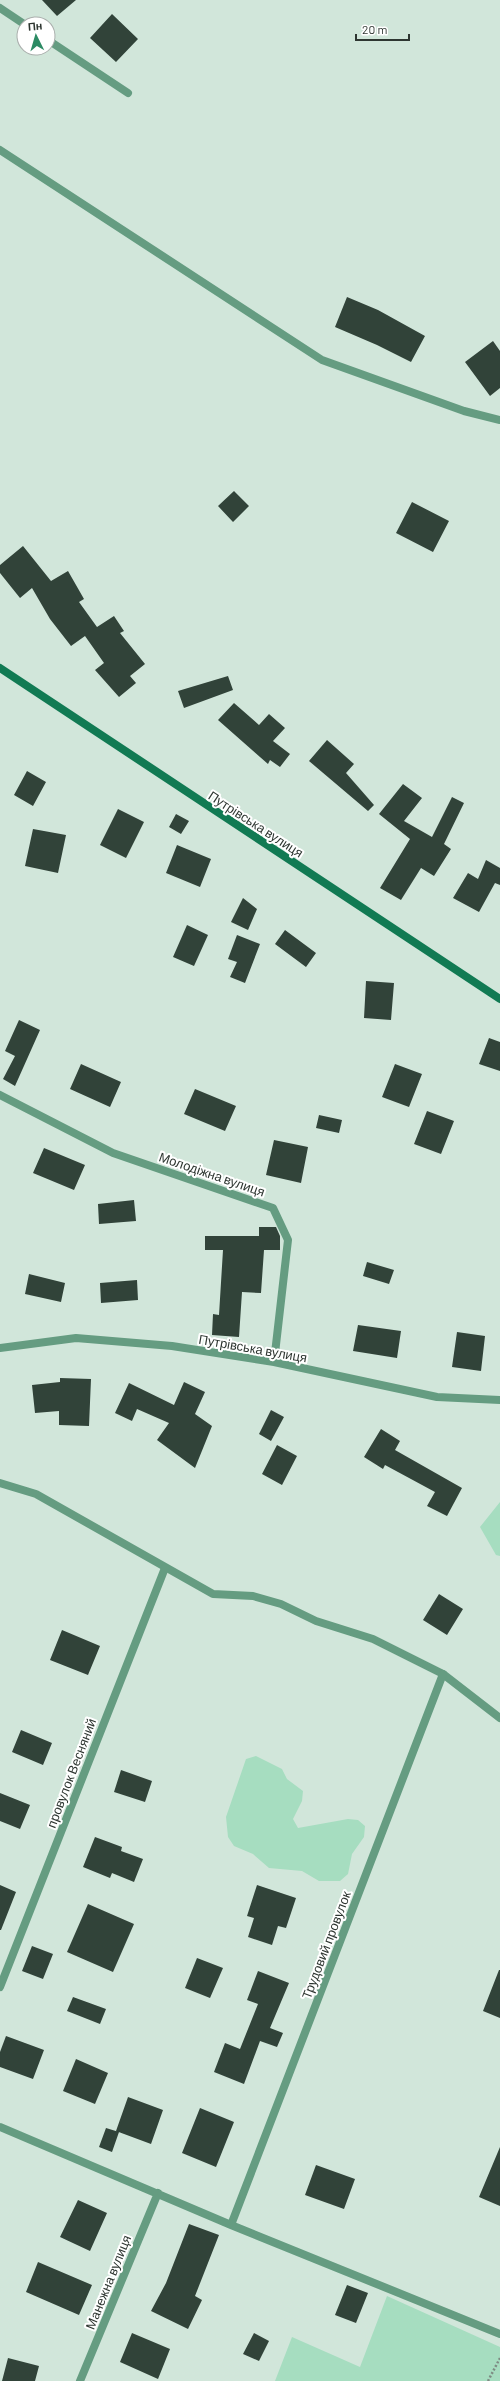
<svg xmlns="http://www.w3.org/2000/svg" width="500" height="2381" viewBox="0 0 500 2381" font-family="Barlow,sans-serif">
<rect width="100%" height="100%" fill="#d1e6da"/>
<path fill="#a6ddc0" d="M 500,1502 L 500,1556 L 496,1555 L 480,1527 Z
M 256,1756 L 282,1769 L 287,1779 L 303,1791 L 302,1801 L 293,1819 L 298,1828 L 348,1819 L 358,1820 L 365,1826 L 364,1837 L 352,1854 L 348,1874 L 340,1881 L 319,1881 L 302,1871 L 269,1868 L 253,1854 L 234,1846 L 228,1837 L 226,1817 L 246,1759 Z
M 387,2296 L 500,2347 L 500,2381 L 275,2381 L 292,2337 L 360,2367 Z"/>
<path fill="#314339" d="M 42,0 L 76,0 L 57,16 Z
M 112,14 L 138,39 L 116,62 L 90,38 Z
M 347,297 L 378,310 L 425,336 L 411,362 L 377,345 L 335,327 Z
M 493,341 L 500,351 L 500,388 L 490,396 L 465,362 Z
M 234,491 L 249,506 L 233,522 L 218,506 Z
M 412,502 L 449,521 L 433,552 L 396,533 Z
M 23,546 L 51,581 L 68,571 L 84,599 L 79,602 L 97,627 L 114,616 L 124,631 L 120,633 L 145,664 L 130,676 L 136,683 L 119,697 L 95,670 L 104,663 L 85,636 L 71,646 L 50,619 L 32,588 L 20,598 L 0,573 L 0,565 Z
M 228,676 L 233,690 L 184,708 L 178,691 Z
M 234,703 L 259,725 L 269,714 L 285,728 L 273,741 L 290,754 L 280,767 L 270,760 L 268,764 L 218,720 Z
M 327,740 L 354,764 L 346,773 L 374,805 L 368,811 L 309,761 Z
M 27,771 L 46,782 L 33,806 L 14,795 Z
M 403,784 L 422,798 L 404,821 L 432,837 L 452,797 L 464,803 L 444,844 L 451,849 L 434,876 L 421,868 L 401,900 L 380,888 L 410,839 L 379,814 Z
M 118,809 L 144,822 L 126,858 L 100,845 Z
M 176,814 L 189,821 L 181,834 L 169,827 Z
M 33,829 L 66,835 L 58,873 L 25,866 Z
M 177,845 L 211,859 L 200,887 L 166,873 Z
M 486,860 L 500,868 L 500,885 L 495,883 L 479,912 L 453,898 L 468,873 L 478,879 Z
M 243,898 L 257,909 L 248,930 L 231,922 Z
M 187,925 L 208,935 L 194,966 L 173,957 Z
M 285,930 L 316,953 L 306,967 L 275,944 Z
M 237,935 L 260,944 L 245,983 L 230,977 L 237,962 L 228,959 Z
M 366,981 L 394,983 L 391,1020 L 364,1018 Z
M 19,1020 L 40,1030 L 15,1086 L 3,1079 L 15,1056 L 5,1051 Z
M 489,1038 L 500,1042 L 500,1071 L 479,1064 Z
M 81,1064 L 121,1082 L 110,1107 L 70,1089 Z
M 395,1064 L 422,1074 L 409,1107 L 382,1097 Z
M 195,1089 L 236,1106 L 225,1131 L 184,1114 Z
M 427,1111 L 454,1121 L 441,1154 L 414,1144 Z
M 319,1115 L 342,1120 L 339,1133 L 316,1128 Z
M 274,1140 L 308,1147 L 301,1183 L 266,1175 Z
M 44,1148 L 85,1165 L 74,1190 L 33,1173 Z
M 134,1200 L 136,1221 L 99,1224 L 98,1204 Z
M 259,1227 L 276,1227 L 280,1236 L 280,1250 L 264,1250 L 261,1293 L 242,1292 L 239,1337 L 212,1335 L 213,1314 L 219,1315 L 223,1250 L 205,1250 L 205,1236 L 259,1236 Z
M 367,1262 L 394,1270 L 389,1284 L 363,1276 Z
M 29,1274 L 65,1283 L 61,1302 L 25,1294 Z
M 137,1280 L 138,1300 L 101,1303 L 100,1283 Z
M 358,1325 L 401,1331 L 397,1358 L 353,1351 Z
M 457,1332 L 485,1336 L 481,1371 L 452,1367 Z
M 60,1378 L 91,1379 L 89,1426 L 59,1425 L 59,1411 L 35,1413 L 32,1385 L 60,1382 Z
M 184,1382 L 205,1392 L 195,1414 L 212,1426 L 195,1468 L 157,1440 L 169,1423 L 137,1409 L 132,1421 L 115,1413 L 129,1383 L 174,1405 Z
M 271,1410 L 284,1417 L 271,1441 L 259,1434 Z
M 381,1429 L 400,1441 L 395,1450 L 462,1488 L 447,1516 L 427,1506 L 435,1492 L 385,1465 L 383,1469 L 364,1457 Z
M 277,1445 L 297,1456 L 282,1485 L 262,1474 Z
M 439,1594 L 463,1609 L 447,1635 L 423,1620 Z
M 62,1630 L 100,1646 L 88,1675 L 50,1660 Z
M 21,1730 L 52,1743 L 43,1765 L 12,1752 Z
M 121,1770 L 152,1781 L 145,1802 L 114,1792 Z
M 0,1793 L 30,1805 L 20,1829 L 0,1821 Z
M 95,1837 L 122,1847 L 121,1851 L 143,1859 L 134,1882 L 112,1873 L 110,1878 L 83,1867 Z
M 0,1885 L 16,1892 L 1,1930 L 0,1930 Z
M 257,1885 L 296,1898 L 286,1928 L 278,1926 L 272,1945 L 248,1937 L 254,1918 L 247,1916 Z
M 88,1904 L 134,1924 L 113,1972 L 67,1952 Z
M 32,1946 L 53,1954 L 43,1979 L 22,1971 Z
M 197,1958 L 223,1968 L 210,1998 L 185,1988 Z
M 499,1970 L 500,1970 L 500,2018 L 483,2011 Z
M 258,1971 L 289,1983 L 270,2028 L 283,2033 L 277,2047 L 260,2041 L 244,2084 L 214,2072 L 225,2043 L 240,2049 L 258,2004 L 247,2000 Z
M 73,1997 L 106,2009 L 100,2024 L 67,2011 Z
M 6,2036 L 44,2050 L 33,2079 L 0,2067 L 0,2052 Z
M 76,2059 L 108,2073 L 95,2104 L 63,2091 Z
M 128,2097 L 163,2110 L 151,2144 L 116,2131 Z
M 200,2108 L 234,2122 L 216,2167 L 182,2153 Z
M 106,2128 L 119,2132 L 112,2152 L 99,2147 Z
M 500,2147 L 500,2206 L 479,2197 Z
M 316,2165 L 355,2179 L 344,2209 L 305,2195 Z
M 78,2200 L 107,2213 L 90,2251 L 60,2237 Z
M 189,2224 L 219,2235 L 195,2296 L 202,2300 L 188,2329 L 151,2311 L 166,2283 Z
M 38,2262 L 92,2285 L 79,2315 L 26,2292 Z
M 347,2285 L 368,2293 L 356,2323 L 335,2315 Z
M 132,2333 L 170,2349 L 158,2379 L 120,2362 Z
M 254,2333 L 269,2341 L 259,2361 L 243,2354 Z
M 8,2358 L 39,2366 L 35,2381 L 2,2381 Z"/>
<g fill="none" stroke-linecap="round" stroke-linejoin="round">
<path stroke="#7d8b83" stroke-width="2.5" stroke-dasharray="2 2" stroke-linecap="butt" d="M 488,2381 L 500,2358"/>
<path stroke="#659c81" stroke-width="8" d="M 0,1483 L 36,1494 L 213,1594 L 253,1596 L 281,1604 L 316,1621 L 373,1639 L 443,1674 L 500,1718"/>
<path stroke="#659c81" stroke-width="8" d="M 0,8 L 24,24
M 48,40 L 128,93
M 0,150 L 322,360 L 464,411 L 500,420
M 0,1095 L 113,1153 L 273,1208 L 288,1240 L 274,1362
M 0,1348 L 76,1338 L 172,1346 L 274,1362 L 437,1397 L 500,1400
M 0,1987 L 165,1568
M 0,2127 L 231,2225 L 500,2334
M 231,2225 L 443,1674
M 80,2381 L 158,2193"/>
<path stroke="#117a53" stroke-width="8" d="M 0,668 L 500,999"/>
</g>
<g text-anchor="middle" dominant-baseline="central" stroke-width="4" stroke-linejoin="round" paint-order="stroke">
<g font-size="13" fill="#2e3631" stroke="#fff">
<text transform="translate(256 824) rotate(33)">Путрівська вулиця</text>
<text transform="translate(212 1174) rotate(19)">Молодіжна вулиця</text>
<text transform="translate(253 1348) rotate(10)">Путрівська вулиця</text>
<text transform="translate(71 1773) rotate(-69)">провулок Весняний</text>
<text transform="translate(326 1945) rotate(-69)">Трудовий провулок</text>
<text transform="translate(108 2282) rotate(-68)">Манежна вулиця</text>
</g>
</g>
<g transform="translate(36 36) rotate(355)"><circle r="19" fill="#ffffff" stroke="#abafad"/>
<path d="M0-3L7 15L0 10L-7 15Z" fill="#2c8b64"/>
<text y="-6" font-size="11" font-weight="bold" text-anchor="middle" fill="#2e3631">Пн</text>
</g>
<path d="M356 34v6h53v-6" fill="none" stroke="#2e3631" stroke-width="2"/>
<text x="362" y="34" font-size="12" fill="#2e3631" stroke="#ffffff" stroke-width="3" paint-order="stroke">20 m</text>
</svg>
